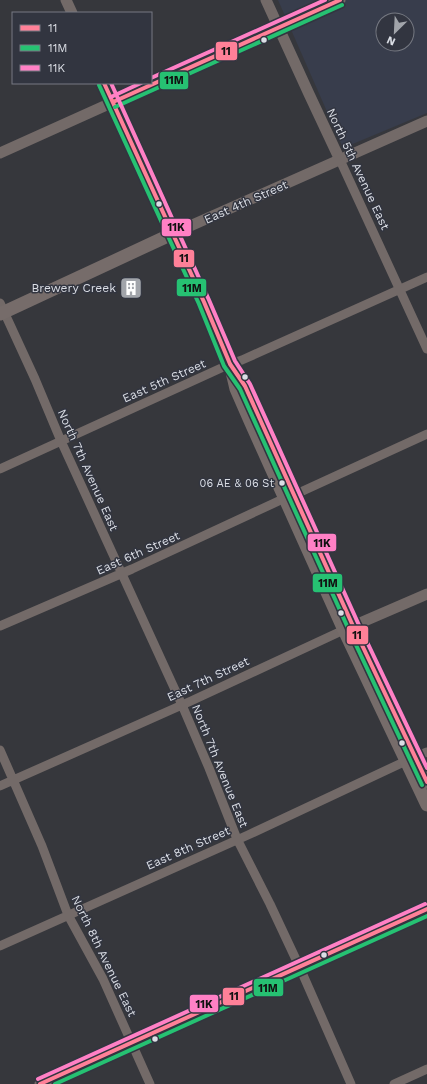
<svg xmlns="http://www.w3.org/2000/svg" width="427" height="1084" viewBox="0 0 427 1084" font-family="'Work Sans',sans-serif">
<rect width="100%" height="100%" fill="#36373c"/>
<path fill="#383d4c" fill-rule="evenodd" d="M 278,0 L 427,0 L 427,113 L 343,148 ZM 383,20 L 407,20 L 407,44 L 383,44 Z"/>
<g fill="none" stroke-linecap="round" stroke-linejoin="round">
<path stroke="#736a68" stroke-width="9" d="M 340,160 L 427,349
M 0,303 L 35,379 L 61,441 L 182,705 L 209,768 L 237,839 L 270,904 L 300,968 L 351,1084
M 0,469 L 230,364 L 242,360 L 427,277
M 294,495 L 427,434
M 0,626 L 132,569 L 285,498
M 0,750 L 42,846 L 68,915 L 103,979 L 150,1084
M 415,757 L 427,752
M 0,786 L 191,701 L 348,628
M 0,946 L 248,835 L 406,761
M 394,1084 L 427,1069"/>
<path stroke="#736a68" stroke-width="11" d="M 66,0 L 72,13
M 266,0 L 309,94 L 340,160
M 104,83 L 172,234 L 427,121
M 0,153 L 340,0
M 353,626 L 427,594
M 40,1084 L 309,963 L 427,909"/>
<path stroke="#766c6a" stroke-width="13" d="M 0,314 L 172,234 L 204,302 L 230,364 L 239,376 L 245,386 L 353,626 L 427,782
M 232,372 L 236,389 L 250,421 L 344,630 L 427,805"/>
<g stroke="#323540" stroke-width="7">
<path id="bus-1" d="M 104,83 L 204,302 L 230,364 L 245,386 L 353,626 L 427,782
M 113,102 L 340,0
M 40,1084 L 427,909"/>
</g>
<g stroke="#323540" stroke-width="7">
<path id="bus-2" d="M 99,85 L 199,304 L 224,366 L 240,389 L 348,628 L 422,785
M 115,107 L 342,5
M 55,1084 L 427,916"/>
</g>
<g stroke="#323540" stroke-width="7">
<path id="bus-3" d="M 151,78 L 325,0
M 111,83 L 209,300 L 235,361 L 250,384 L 358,623 L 427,768
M 111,97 L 141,83
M 38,1079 L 425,904"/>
</g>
<use href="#bus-1" stroke="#ff8098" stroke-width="4"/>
<use href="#bus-2" stroke="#26c172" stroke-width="4"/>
<use href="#bus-3" stroke="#ff80c5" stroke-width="4"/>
</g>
<defs>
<g id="building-square" transform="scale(1.15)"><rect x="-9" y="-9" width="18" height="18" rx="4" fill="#a1a4aa" stroke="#323540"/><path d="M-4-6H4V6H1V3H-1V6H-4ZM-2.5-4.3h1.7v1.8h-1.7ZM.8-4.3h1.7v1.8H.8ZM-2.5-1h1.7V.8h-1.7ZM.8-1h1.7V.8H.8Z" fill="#fff"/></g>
</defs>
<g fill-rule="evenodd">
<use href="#building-square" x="131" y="288"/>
</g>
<g fill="#dbdee5" stroke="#323540" stroke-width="1.5">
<circle cx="264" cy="40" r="3.5"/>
<circle cx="159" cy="204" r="3.5"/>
<circle cx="245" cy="377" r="3.5"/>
<circle cx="282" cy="483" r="3.5"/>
<circle cx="341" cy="613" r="3.5"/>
<circle cx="402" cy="743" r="3.5"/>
<circle cx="324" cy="955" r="3.5"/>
<circle cx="155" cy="1039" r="3.5"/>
</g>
<g text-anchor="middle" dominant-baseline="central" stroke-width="3" stroke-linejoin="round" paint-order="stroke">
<g font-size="11" fill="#dbdee5" stroke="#323540" text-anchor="end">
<text x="274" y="483">06 AE &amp; 06 St</text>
</g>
<g font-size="12" fill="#dbdee5" stroke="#323540">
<text transform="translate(358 169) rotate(65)">North 5th Avenue East</text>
<text transform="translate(246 202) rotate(-24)">East 4th Street</text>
<text transform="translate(164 381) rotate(-24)">East 5th Street</text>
<text transform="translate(88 470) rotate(66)">North 7th Avenue East</text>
<text transform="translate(138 553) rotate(-24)">East 6th Street</text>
<text transform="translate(208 679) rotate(-25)">East 7th Street</text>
<text transform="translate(220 766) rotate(68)">North 7th Avenue East</text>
<text transform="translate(188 848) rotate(-24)">East 8th Street</text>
<text transform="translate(104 956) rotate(64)">North 8th Avenue East</text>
</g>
<g font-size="12" fill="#dbdee5" stroke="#323540" text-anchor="end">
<text x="116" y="288">Brewery Creek</text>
</g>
</g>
<g stroke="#323540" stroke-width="1.5">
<rect x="215" y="41" width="23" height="20" rx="4" fill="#ff8098"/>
<rect x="159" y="71" width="30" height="19" rx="4" fill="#26c172"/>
<rect x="161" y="218" width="31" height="19" rx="4" fill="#ff80c5"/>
<rect x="173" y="249" width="22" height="19" rx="4" fill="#ff8098"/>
<rect x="176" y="278" width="31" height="19" rx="4" fill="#26c172"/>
<rect x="307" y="533" width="30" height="19" rx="4" fill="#ff80c5"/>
<rect x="312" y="573" width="31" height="20" rx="4" fill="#26c172"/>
<rect x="346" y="625" width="23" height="20" rx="4" fill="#ff8098"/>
<rect x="253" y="978" width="31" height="19" rx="4" fill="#26c172"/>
<rect x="222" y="987" width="23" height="19" rx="4" fill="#ff8098"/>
<rect x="189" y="994" width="30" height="19" rx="4" fill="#ff80c5"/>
</g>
<g font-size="11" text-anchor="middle" font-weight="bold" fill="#111">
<text x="226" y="55">11</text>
<text x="174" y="84">11M</text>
<text x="176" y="231">11K</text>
<text x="184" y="262">11</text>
<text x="192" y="292">11M</text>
<text x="322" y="547">11K</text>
<text x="328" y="587">11M</text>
<text x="357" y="639">11</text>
<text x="268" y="992">11M</text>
<text x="234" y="1000">11</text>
<text x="204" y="1008">11K</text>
</g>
<rect x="12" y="12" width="140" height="72" fill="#323540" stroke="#767982"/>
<rect x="20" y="25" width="20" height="6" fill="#ff8098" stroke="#767982"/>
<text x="48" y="32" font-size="12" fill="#dbdee5">11</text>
<rect x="20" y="45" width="20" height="6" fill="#26c172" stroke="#767982"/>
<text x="48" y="52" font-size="12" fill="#dbdee5">11M</text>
<rect x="20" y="65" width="20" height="6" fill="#ff80c5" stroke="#767982"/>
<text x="48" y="72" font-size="12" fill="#dbdee5">11K</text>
<g transform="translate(395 32) rotate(204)"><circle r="19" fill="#323540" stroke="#767982"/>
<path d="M0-3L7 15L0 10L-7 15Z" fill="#a1a4aa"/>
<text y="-6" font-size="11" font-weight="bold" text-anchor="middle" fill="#dbdee5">N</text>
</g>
</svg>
